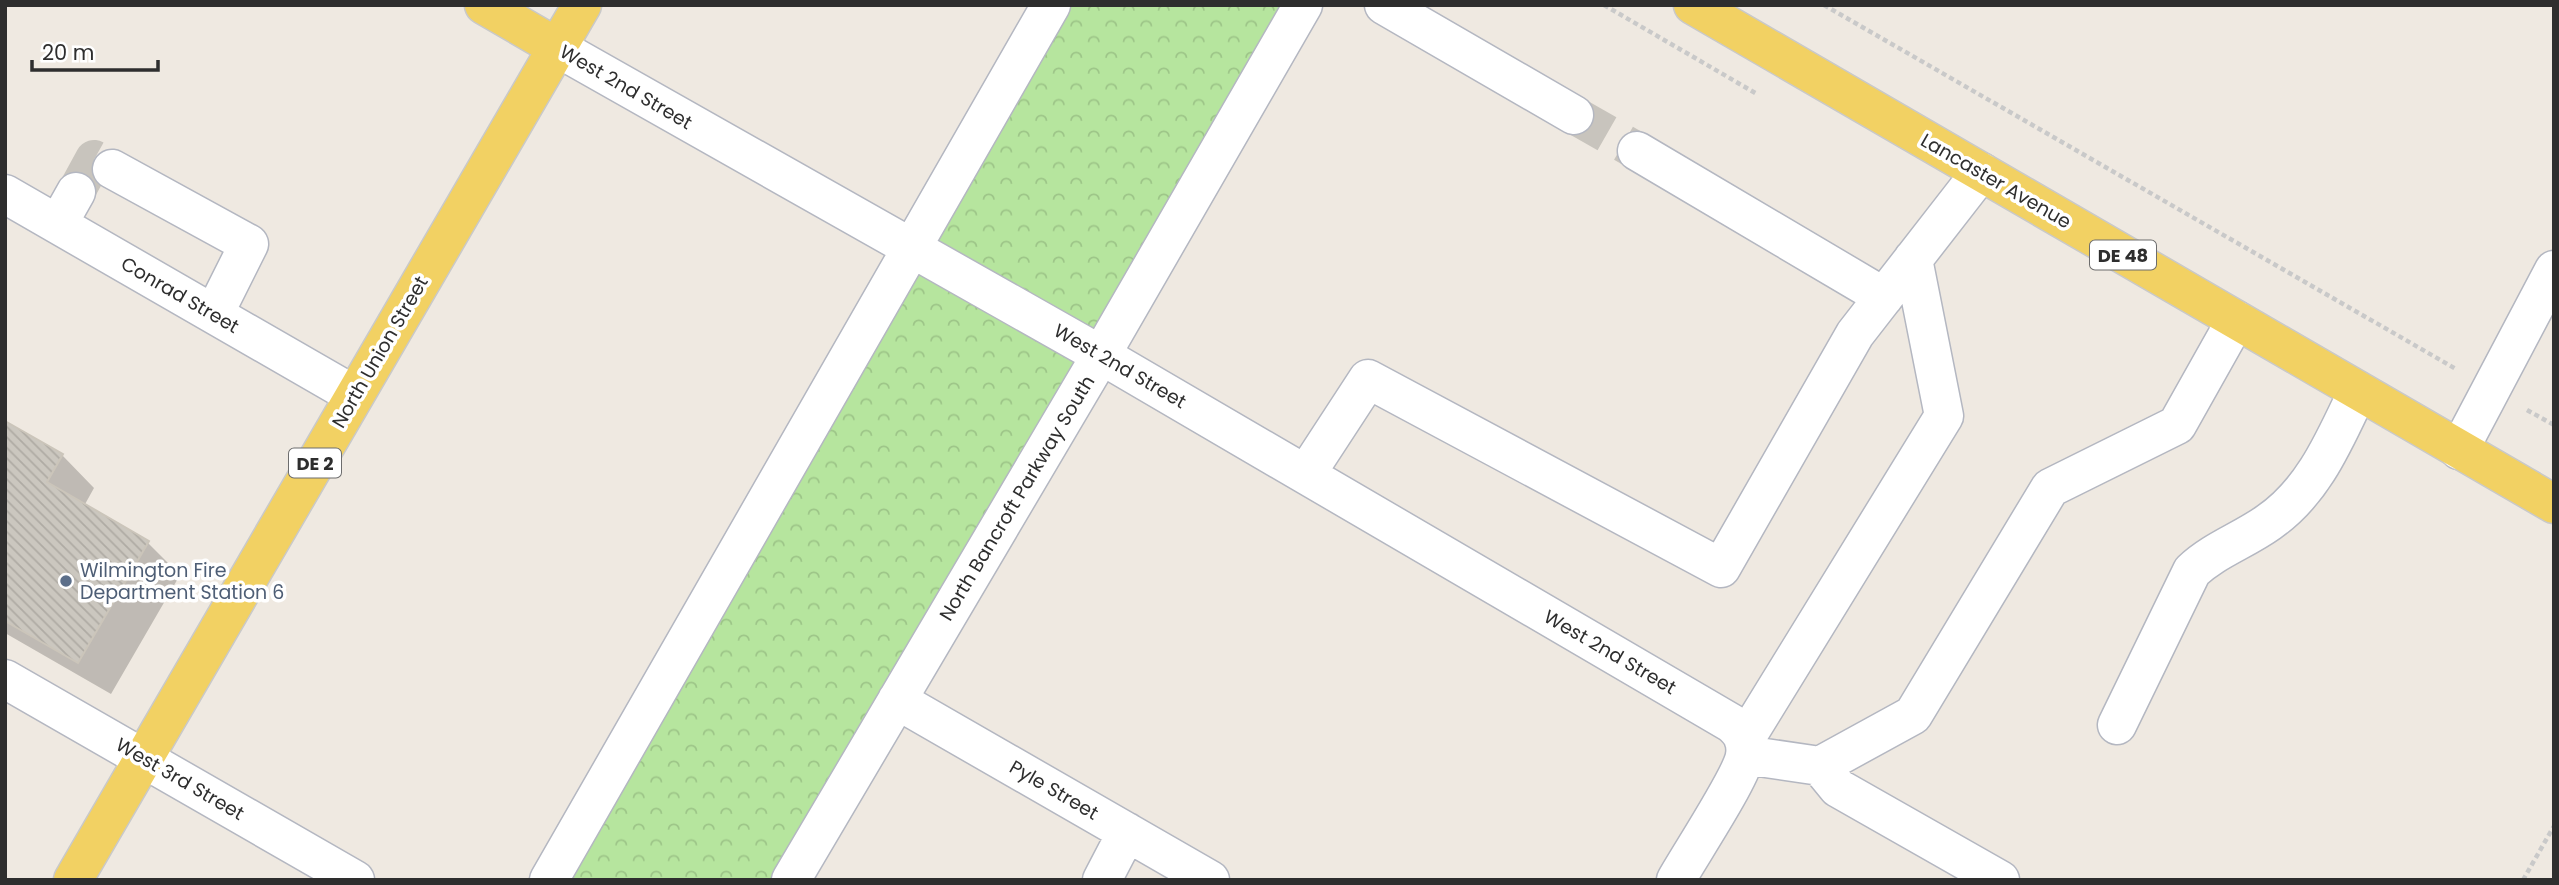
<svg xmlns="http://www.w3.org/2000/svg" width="2559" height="885" viewBox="0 0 2559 885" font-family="Poppins,sans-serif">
<defs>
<pattern id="park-crowns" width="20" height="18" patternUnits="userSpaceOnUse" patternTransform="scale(1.75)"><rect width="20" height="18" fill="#b6e59e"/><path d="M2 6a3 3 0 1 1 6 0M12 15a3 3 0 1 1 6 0" fill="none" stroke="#9dc588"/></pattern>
<pattern id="building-back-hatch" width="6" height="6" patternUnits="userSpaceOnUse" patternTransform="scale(1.75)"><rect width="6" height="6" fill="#cbc7bf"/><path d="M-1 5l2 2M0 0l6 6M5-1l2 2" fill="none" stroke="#afaba4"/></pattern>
</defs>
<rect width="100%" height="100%" fill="#efe9e1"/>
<path fill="url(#park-crowns)" d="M 1051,5 L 1303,5 L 791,880 L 549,880 Z"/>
<path fill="#0003" d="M 5,423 L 62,455 L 94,488 L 84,506 L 148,543 L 180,575 L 111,694 L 5,633 Z"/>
<path fill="url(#building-back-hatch)" stroke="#cbc5ba" stroke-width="2" d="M 5,421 L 63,454 L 47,482 L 149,541 L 78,663 L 5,621 Z"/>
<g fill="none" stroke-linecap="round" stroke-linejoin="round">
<path stroke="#c8c4bd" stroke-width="38" stroke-dasharray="38 19" stroke-linecap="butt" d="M 1574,115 L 1637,151
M 76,192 L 94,159 L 112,169"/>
<g stroke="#b4b7c1" stroke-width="41">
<path id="minor" d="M 1384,5 L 1574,115
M 558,48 L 1101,355 L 1731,723 C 1742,732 1747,741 1745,756 C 1741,778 1690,855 1676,880
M 1637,151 L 1884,297
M 112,169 L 249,244 L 214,314
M 5,194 L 354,395
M 58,224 L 76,192
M 2459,450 L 2554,270
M 1306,474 L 1368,379 L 1721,568 L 1855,334 L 1981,172
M 5,679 L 355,880
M 897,700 L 1210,880
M 2117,725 L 2192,571 C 2214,550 2244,540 2269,522 C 2314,491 2335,439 2358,391
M 1744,741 L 1944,416 L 1913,259
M 1745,755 L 1820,766 L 1913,715 L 2050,488 L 2177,425 L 2236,320
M 1820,766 L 1838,788 L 2000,880
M 549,880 L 1051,5
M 791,880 L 1101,355 L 1303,5
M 1102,880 L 1127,832"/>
</g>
<g stroke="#c9c9c9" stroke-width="41">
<path id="major" d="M 484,5 L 558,48
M 1693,5 L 2554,504
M 73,880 L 582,5"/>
</g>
<path stroke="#c9c9c9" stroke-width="4.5" stroke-dasharray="5 3.5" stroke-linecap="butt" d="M 1604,5 L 1757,94
M 1824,5 L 2456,369
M 2527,410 L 2554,425
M 2523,880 L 2554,826"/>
<use href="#minor" stroke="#fff" stroke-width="38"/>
<use href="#major" stroke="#f2d163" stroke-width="38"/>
</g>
<circle fill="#5c6f8a" stroke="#fff" stroke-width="2.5" cx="66" cy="581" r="7"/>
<g text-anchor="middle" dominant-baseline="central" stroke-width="7" stroke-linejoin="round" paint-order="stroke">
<g fill="#fff" stroke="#6d6d6d" stroke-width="2">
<rect x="2090" y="240.5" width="66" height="29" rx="5"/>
<rect x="289" y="448.5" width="52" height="29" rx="5"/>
</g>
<g font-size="18" font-weight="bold" fill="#2e2e2e">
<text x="2123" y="255">DE 48</text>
<text x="315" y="463">DE 2</text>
</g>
<g font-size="19" fill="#2e2e2e" stroke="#fff">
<text transform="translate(626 87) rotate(30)">West 2nd Street</text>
<text transform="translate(1996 181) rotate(30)">Lancaster Avenue</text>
<text transform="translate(180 295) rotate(30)">Conrad Street</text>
<text transform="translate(380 352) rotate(-60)">North Union Street</text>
<text transform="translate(1120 366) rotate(30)">West 2nd Street</text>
<text transform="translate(1017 498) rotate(-59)">North Bancroft Parkway South</text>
<text transform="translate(1610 652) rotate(30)">West 2nd Street</text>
<text transform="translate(180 779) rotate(30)">West 3rd Street</text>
<text transform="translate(1054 790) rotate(30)">Pyle Street</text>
</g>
<g font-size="19" fill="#4e5e75" stroke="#fff" text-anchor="start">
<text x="80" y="570">Wilmington Fire<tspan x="80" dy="22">Department Station 6</tspan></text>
</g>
</g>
<rect width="2559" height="885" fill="none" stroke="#2e2e2e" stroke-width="14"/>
<path d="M32 60v10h126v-10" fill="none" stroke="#2e2e2e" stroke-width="3.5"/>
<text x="42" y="60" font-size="21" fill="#2e2e2e" stroke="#ffffff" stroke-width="5" paint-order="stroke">20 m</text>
</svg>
